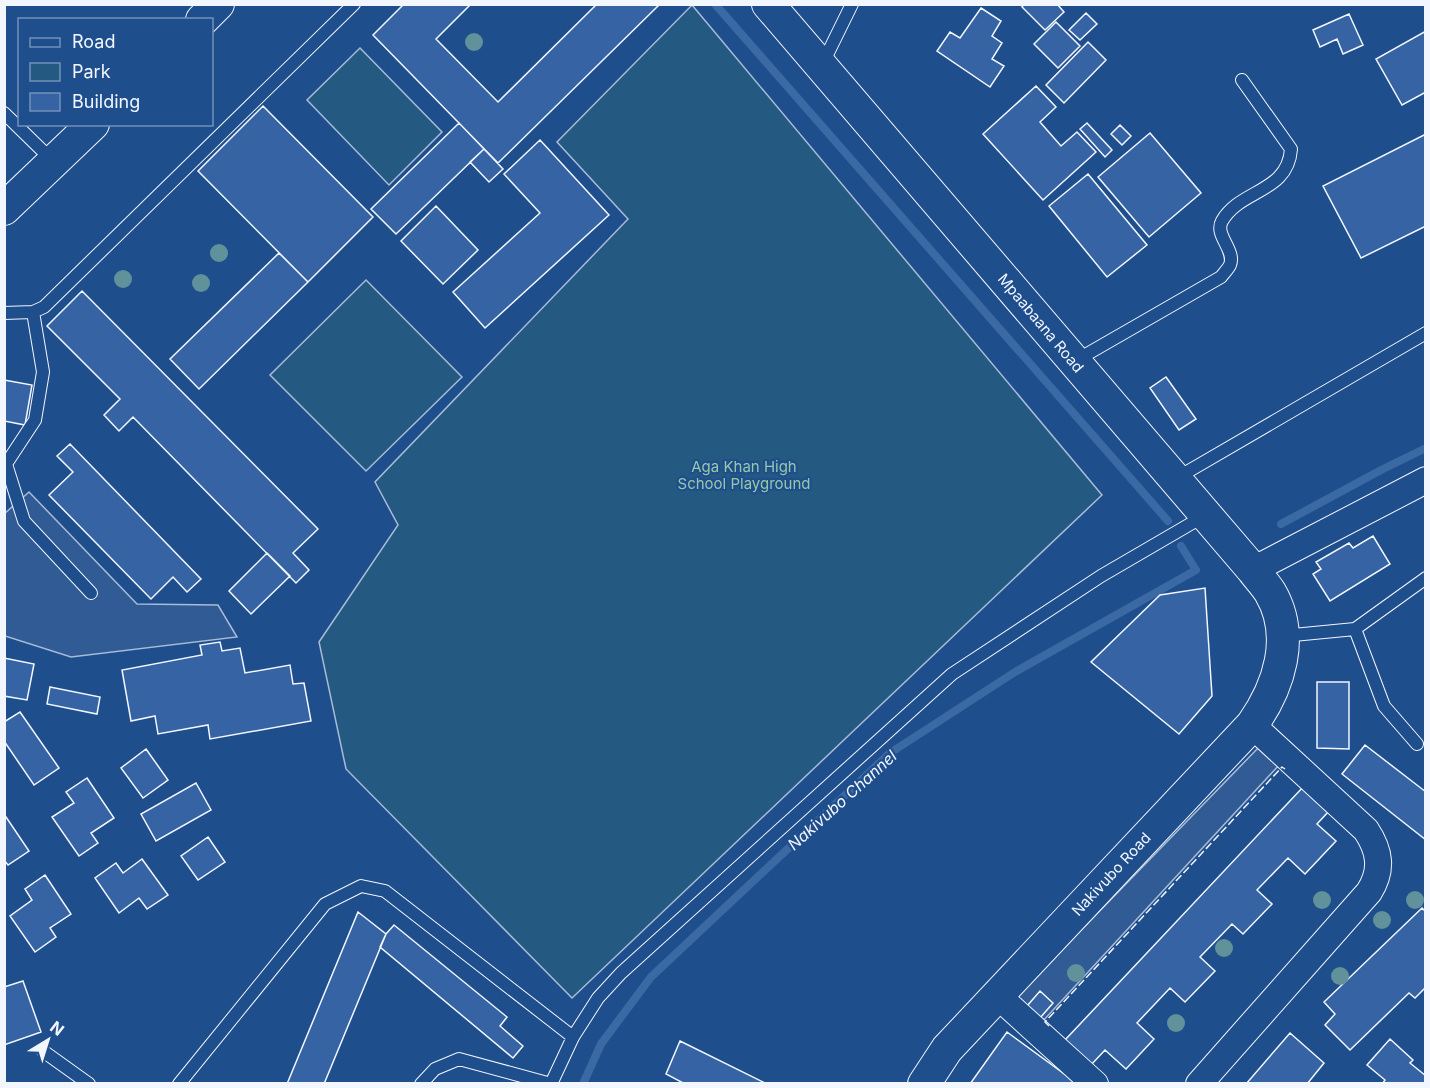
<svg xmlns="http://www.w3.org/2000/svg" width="1430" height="1088" viewBox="0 0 1430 1088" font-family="Inter,sans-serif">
<rect width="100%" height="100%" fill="#1f4e8c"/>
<path fill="#245a82" stroke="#a8bbd7" stroke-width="1.5" d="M 692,5 L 1102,495 L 572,998 L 346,769 L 319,642 L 398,525 L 375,482 L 628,219 L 557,142 Z
M 360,48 L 442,132 L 389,185 L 307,100 Z
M 366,280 L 462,377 L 366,471 L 270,375 Z"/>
<path fill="#305b95" stroke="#a8bbd7" stroke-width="1.5" d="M 29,492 L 137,604 L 218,605 L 237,637 L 71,657 L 5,636 L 4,514 Z
M 1260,746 L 1280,764 L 1042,1022 L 1016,997 Z"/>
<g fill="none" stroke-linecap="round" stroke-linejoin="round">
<path stroke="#3b69a3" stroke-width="8" d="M 715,4 L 1168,521
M 1281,524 L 1383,469 L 1426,448
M 583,1084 L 601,1044 L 651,977 L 890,753 L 1015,672 L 1196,570 L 1181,546"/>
</g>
<path fill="#3563a3" stroke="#f2f6ff" stroke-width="1.5" d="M 404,4 L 471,4 L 436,39 L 498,102 L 597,4 L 660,4 L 498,163 L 373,35 Z
M 1024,4 L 1057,4 L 1064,12 L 1045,30 L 1022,7 Z
M 981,8 L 1001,21 L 992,36 L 1002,43 L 992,59 L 1004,66 L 990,87 L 937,51 L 950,32 L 960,38 Z
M 1086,13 L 1097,24 L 1080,40 L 1069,30 Z
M 1349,14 L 1363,45 L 1343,54 L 1337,39 L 1320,47 L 1313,30 Z
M 1056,22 L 1080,46 L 1058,68 L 1034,44 Z
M 1426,31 L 1426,92 L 1402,105 L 1376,59 Z
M 1088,42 L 1106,60 L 1064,103 L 1046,85 Z
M 1036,86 L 1056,107 L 1040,122 L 1061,146 L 1077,132 L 1096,152 L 1043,200 L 983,134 Z
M 263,106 L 373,217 L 308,282 L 198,171 Z
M 459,123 L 484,149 L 396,234 L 371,209 Z
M 1087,123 L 1112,150 L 1105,157 L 1080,129 Z
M 1120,125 L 1131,136 L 1122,145 L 1111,134 Z
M 1150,133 L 1201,193 L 1149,237 L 1098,177 Z
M 1426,134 L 1426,226 L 1361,258 L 1323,186 Z
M 540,140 L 609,215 L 485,328 L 453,292 L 540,213 L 504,174 Z
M 484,149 L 503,169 L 489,182 L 470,162 Z
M 1088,174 L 1147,245 L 1107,277 L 1049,206 Z
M 436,206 L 478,250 L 443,284 L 401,241 Z
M 279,253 L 308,282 L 199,389 L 170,359 Z
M 82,291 L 318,529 L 293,553 L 309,570 L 296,583 L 133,417 L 119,431 L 104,415 L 120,399 L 47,326 Z
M 1166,377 L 1196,419 L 1179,430 L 1150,388 Z
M 4,380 L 32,385 L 25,425 L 4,421 Z
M 70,444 L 201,579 L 187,592 L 173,577 L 151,599 L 49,495 L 73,472 L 57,456 Z
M 1373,536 L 1390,564 L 1330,601 L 1313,574 L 1321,569 L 1316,562 L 1349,543 L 1353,548 Z
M 267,553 L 290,576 L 251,614 L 229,591 Z
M 1205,588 L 1212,696 L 1179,734 L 1091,662 L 1160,595 Z
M 220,642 L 222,651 L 240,648 L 245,673 L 290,665 L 293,684 L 304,683 L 311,721 L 210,739 L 208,725 L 158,734 L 155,716 L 131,721 L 122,670 L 202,655 L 200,645 Z
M 4,658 L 34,664 L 27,700 L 4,696 Z
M 1317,682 L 1349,682 L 1349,749 L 1317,748 Z
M 50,687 L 100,697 L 97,714 L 47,704 Z
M 20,712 L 59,768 L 34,785 L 4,741 L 4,722 Z
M 1365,745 L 1426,792 L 1426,840 L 1342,774 Z
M 146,749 L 168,780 L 143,798 L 121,768 Z
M 87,778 L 114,818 L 91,833 L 98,843 L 79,856 L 52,817 L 74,803 L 66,792 Z
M 196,783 L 211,810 L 156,841 L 141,814 Z
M 1304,786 L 1329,811 L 1317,824 L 1336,841 L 1305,874 L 1288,858 L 1257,890 L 1272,904 L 1243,934 L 1232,924 L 1200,957 L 1215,971 L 1185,1002 L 1170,988 L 1137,1023 L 1154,1039 L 1126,1069 L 1105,1050 L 1091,1065 L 1065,1040 Z
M 4,814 L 29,851 L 8,865 L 4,860 Z
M 208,837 L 225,862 L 198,880 L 181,856 Z
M 142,859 L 168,895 L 147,909 L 139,898 L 119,913 L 95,878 L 116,863 L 123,873 Z
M 45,875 L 71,914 L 50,928 L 56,937 L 35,952 L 10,916 L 32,900 L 25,889 Z
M 1422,908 L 1426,912 L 1426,987 L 1415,998 L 1409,993 L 1350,1050 L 1325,1025 L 1335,1014 L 1324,1002 Z
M 358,912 L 386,934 L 324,1084 L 287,1084 Z
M 394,925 L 507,1017 L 500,1026 L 523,1046 L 513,1058 L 380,947 L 386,934 Z
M 23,981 L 41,1032 L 4,1045 L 4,987 Z
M 1040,991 L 1053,1003 L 1040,1018 L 1027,1006 Z
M 1007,1032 L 1078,1084 L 970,1084 Z
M 1290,1033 L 1324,1063 L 1307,1084 L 1246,1084 Z
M 1390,1039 L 1413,1060 L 1410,1063 L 1426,1076 L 1426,1084 L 1382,1084 L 1385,1080 L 1367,1065 Z
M 680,1041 L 767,1084 L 685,1084 L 666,1074 Z"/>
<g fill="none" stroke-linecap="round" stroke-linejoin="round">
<g stroke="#f2f6ff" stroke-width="14">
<path id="service" d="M 822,65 L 852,4
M 4,113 L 53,161
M 33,312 L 43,372 L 35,420 L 6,464 L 24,521 L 91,593
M 4,313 L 33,312 L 44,307 L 354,4
M 1075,361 L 1221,277 C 1224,273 1228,269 1230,265 C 1236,250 1214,235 1222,221 C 1240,189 1288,193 1291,149 L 1242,80
M 1175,479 L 1426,333
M 1355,629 L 1384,706 L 1417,744
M 1283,636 L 1355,629 L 1426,578
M 43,1051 L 89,1084
M 179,1084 L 325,904 L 361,886 L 385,891 L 573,1037
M 421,1084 L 435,1069 L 459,1059 L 551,1084 L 573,1037 L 598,998 L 621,973 L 952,674 L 1101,576 L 1204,516"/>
</g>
<g stroke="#f2f6ff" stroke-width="28">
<path id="minor" d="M 1253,570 L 1426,480
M 998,996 L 1095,1084
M 1199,1084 L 1369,892 C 1383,870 1380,851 1366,830 L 1252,725"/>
</g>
<g stroke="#f2f6ff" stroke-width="34">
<path id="tertiary" d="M 768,4 L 1253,570 C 1258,577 1265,584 1270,592 C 1296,636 1279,687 1252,725 L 947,1049 L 924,1084
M 202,20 L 218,4
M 4,209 L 93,124"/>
</g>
<use href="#service" stroke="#1f4e8c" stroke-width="12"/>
<use href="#minor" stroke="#1f4e8c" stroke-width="26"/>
<use href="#tertiary" stroke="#1f4e8c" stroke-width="32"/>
<path stroke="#f2f6ff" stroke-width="1.5" stroke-dasharray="8 3" stroke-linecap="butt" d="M 1049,1026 L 1045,1022 L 1282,767 L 1285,769"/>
</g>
<g fill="#61919a">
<circle cx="474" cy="42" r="9"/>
<circle cx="219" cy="253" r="9"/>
<circle cx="123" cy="279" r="9"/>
<circle cx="201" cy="283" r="9"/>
<circle cx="1322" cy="900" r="9"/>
<circle cx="1415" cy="900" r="9"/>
<circle cx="1382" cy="920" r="9"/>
<circle cx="1224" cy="948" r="9"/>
<circle cx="1076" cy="973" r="9"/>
<circle cx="1340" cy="976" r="9"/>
<circle cx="1176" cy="1023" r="9"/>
</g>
<g text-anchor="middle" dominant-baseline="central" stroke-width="4.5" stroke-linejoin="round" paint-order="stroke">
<g font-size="15" fill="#f2f6ff" stroke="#1f4e8c">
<text transform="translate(1041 323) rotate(50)">Mpaabaana Road</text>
<text transform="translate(1111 874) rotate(-47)">Nakivubo Road</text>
</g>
<g font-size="15" fill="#97c8a6" stroke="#1f4e8c">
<text x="744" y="466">Aga Khan High<tspan x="744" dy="17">School Playground</tspan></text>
</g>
<g font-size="16" font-style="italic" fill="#f2f6ff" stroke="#1f4e8c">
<text transform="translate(842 800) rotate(-42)">Nakivubo Channel</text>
</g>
</g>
<rect width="1430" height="1088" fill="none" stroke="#f2f6ff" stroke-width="12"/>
<rect x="18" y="18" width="195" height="108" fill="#1f4e8c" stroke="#7391ba" stroke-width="1.5"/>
<rect x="30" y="38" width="30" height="9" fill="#1f4e8c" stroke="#7391ba" stroke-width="1.5"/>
<text x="72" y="48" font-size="18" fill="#f2f6ff">Road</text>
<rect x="30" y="63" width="30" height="18" fill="#245a82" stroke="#7391ba" stroke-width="1.5"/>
<text x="72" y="78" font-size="18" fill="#f2f6ff">Park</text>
<rect x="30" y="93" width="30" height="18" fill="#3563a3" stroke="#7391ba" stroke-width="1.5"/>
<text x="72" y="108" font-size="18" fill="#f2f6ff">Building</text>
<g transform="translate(48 1040) rotate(38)" stroke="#1f4e8c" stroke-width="4.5" paint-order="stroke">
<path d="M0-4.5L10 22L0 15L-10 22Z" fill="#f2f6ff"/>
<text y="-9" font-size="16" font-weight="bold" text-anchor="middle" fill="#f2f6ff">N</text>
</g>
</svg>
